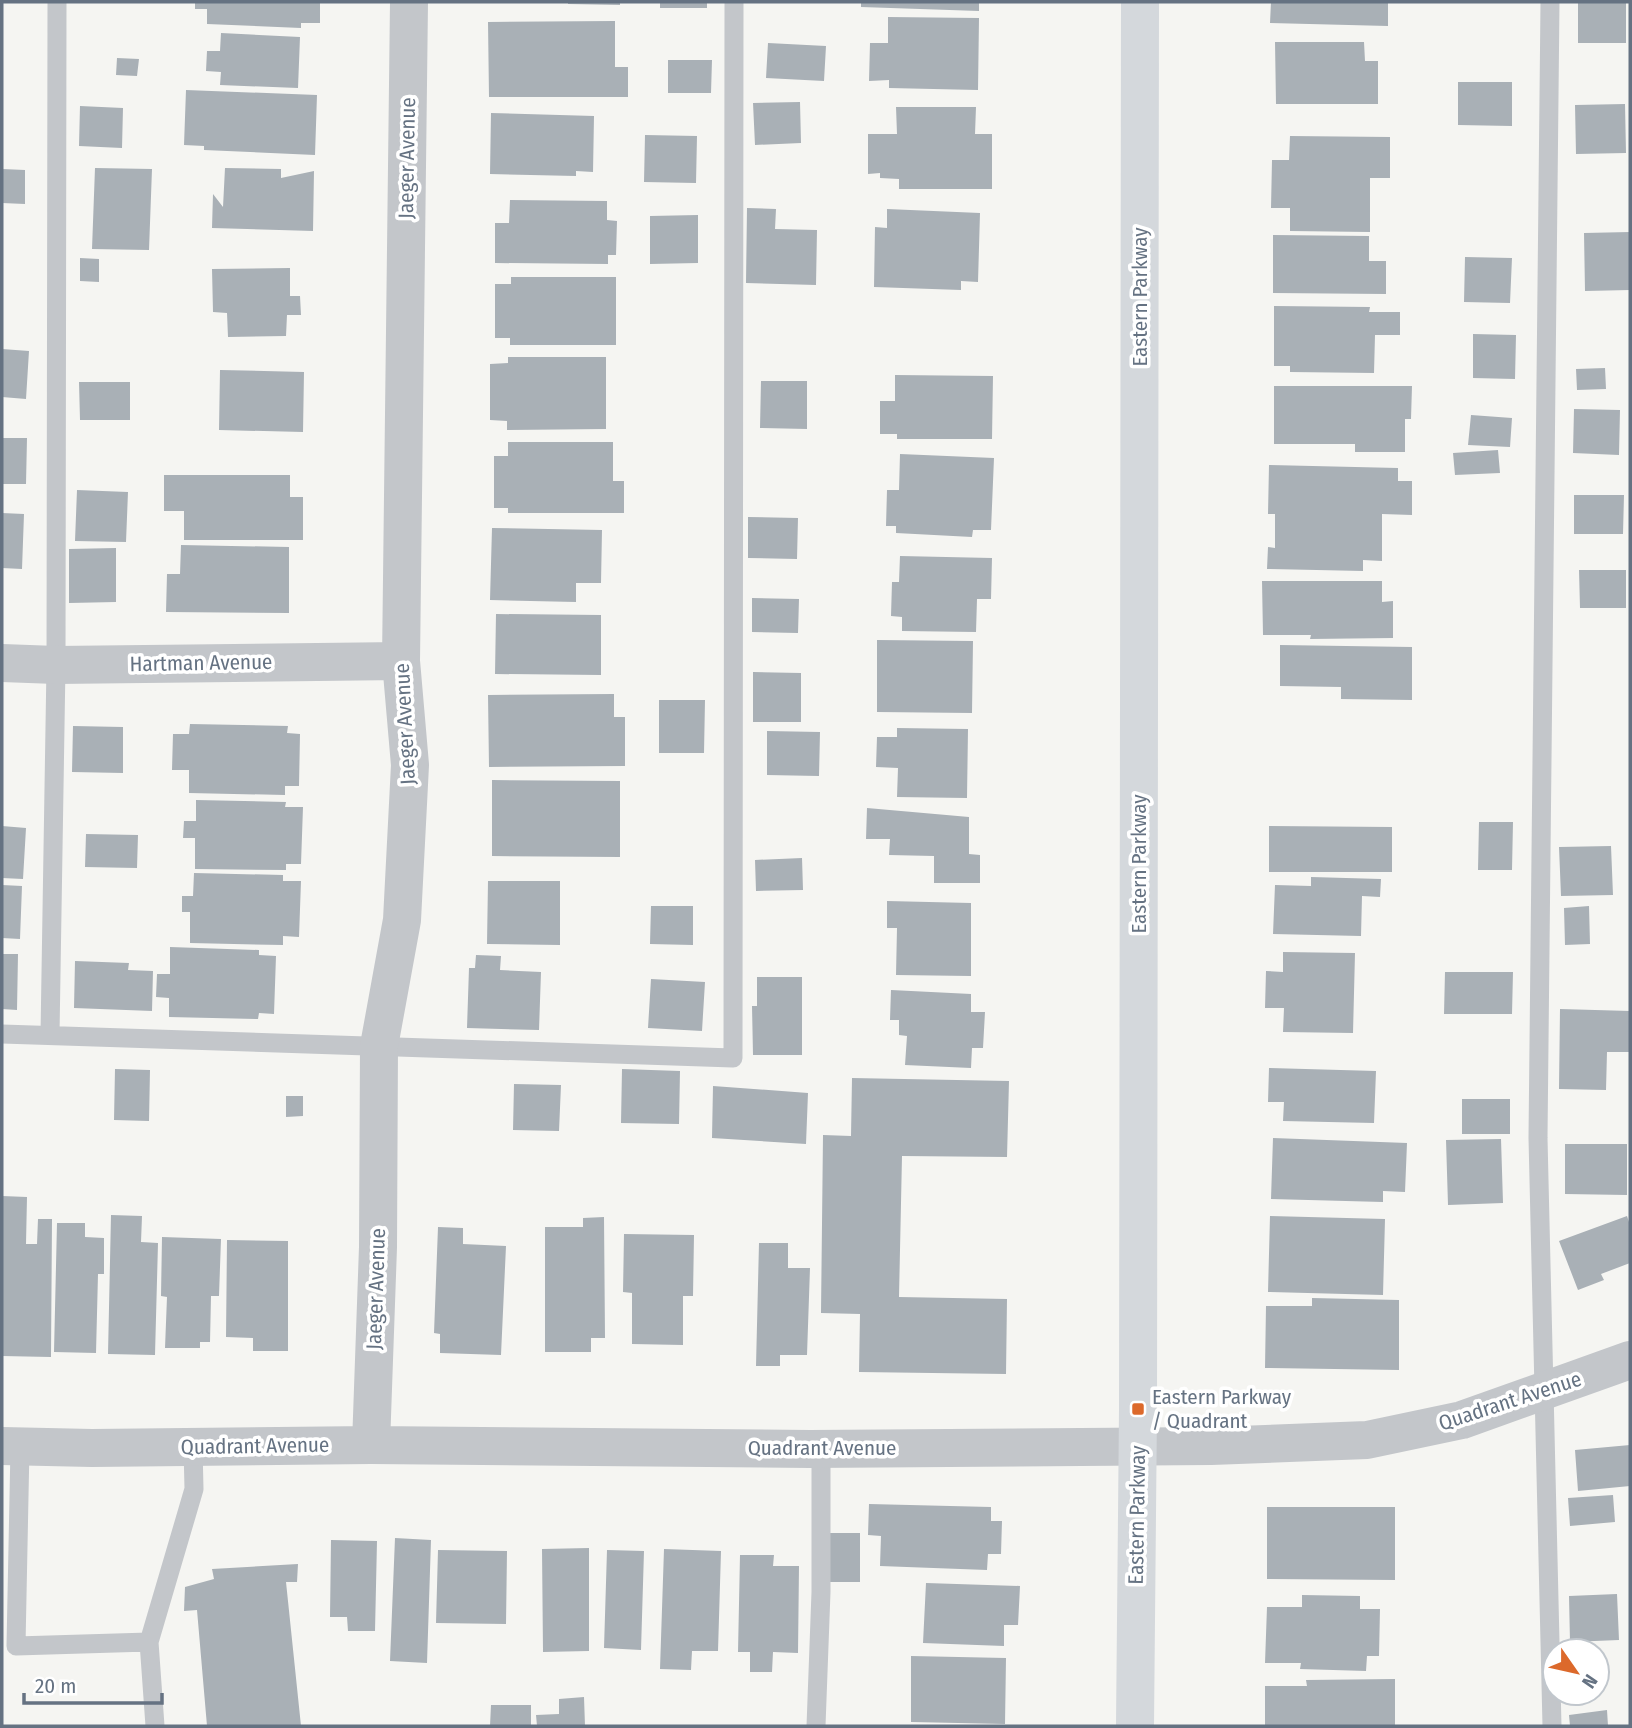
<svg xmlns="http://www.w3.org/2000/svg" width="1632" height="1728" viewBox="0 0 1632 1728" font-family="'Fira Sans Condensed',sans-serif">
<rect width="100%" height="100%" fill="#f5f5f2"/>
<path fill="#a9b0b6" d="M 195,2 L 320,2 L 320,23 L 301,23 L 301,28 L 207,24 L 207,9 L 195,9 Z
M 568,2 L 620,2 L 620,5 L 568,4 Z
M 660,2 L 707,2 L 707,8 L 660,8 Z
M 861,2 L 979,2 L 979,11 L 861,7 Z
M 1271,2 L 1388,2 L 1388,26 L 1270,23 Z
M 1578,2 L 1626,2 L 1626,43 L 1578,43 Z
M 888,17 L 979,18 L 978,90 L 889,88 L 889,80 L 869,81 L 870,43 L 888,43 Z
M 615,21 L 615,67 L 628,67 L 628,97 L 489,97 L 488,22 Z
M 221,33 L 300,37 L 298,88 L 220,85 L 221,72 L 206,71 L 207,51 L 220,51 Z
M 1275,42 L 1364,42 L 1365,61 L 1378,61 L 1378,104 L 1276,104 Z
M 768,43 L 826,46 L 824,81 L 766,78 Z
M 117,58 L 139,59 L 137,76 L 116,75 Z
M 668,60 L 712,60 L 711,93 L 668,93 Z
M 1458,82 L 1512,82 L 1512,126 L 1458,125 Z
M 186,90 L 317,95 L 315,155 L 204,150 L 204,146 L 184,145 Z
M 800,102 L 801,143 L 755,145 L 753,103 Z
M 1625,104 L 1626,153 L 1576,154 L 1575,105 Z
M 80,106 L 123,108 L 122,148 L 79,146 Z
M 896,107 L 976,107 L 975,134 L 992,134 L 992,189 L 899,189 L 899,179 L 880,178 L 880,173 L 868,174 L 868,134 L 897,134 Z
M 491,113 L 594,116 L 593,172 L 576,171 L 576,176 L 490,174 Z
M 645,135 L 697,136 L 696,183 L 644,182 Z
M 1290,136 L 1390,137 L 1390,178 L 1370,178 L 1370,232 L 1290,231 L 1290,208 L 1271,208 L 1272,160 L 1289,160 Z
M 95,168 L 152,169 L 149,250 L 92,249 Z
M 225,168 L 281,169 L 281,178 L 314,171 L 313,231 L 212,228 L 213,194 L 223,207 Z
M 2,169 L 25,170 L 25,204 L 2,203 Z
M 510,200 L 607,201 L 607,220 L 617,221 L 616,255 L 608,255 L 608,264 L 495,263 L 495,223 L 509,223 Z
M 747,208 L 776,209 L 775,229 L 817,230 L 816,285 L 746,283 Z
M 887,209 L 980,213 L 978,282 L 961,281 L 961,290 L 874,287 L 875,227 L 887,228 Z
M 698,215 L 698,263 L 650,264 L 650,216 Z
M 1630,232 L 1630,290 L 1585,291 L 1584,233 Z
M 1273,235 L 1369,236 L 1369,261 L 1386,261 L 1386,294 L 1273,293 Z
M 1465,257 L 1512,258 L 1510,303 L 1464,302 Z
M 80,258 L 99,259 L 99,282 L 80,281 Z
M 290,268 L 290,296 L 300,296 L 301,315 L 287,315 L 286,336 L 228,337 L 227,313 L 213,312 L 212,269 Z
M 511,277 L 616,277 L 616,345 L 510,345 L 510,338 L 495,338 L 495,284 L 511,284 Z
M 1274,306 L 1370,307 L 1369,312 L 1400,312 L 1400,335 L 1375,335 L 1374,373 L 1290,372 L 1290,366 L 1274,366 Z
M 1473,334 L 1516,335 L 1515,379 L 1473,378 Z
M 2,349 L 29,351 L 26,399 L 2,397 Z
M 508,357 L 606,357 L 606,429 L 507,430 L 507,421 L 490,420 L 490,364 L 508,363 Z
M 1605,368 L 1606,389 L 1577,390 L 1576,369 Z
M 220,370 L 304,372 L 303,432 L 219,430 Z
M 895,375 L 993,376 L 992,439 L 897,439 L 897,434 L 880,434 L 880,401 L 895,401 Z
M 761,381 L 807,381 L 807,429 L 760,428 Z
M 79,382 L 130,382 L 130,420 L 80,420 Z
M 1274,386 L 1412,386 L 1411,419 L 1405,419 L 1405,452 L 1355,452 L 1355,444 L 1274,444 Z
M 1574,409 L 1620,410 L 1619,455 L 1573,453 Z
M 1471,415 L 1512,418 L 1510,447 L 1468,445 Z
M 2,438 L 27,438 L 26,484 L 2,484 Z
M 508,442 L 613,442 L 613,481 L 624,481 L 624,513 L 508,513 L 508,508 L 494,508 L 494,456 L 508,456 Z
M 1498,450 L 1500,473 L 1455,475 L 1453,453 Z
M 900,454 L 994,458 L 991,530 L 973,530 L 972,537 L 896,533 L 896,526 L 886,526 L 887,490 L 899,490 Z
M 1269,465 L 1398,468 L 1398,481 L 1412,481 L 1412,515 L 1382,514 L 1382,561 L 1363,560 L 1363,571 L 1267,569 L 1268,547 L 1275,548 L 1275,514 L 1268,514 Z
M 164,475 L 290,475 L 290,497 L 303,497 L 303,540 L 184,540 L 184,511 L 164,511 Z
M 77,490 L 128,492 L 126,542 L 75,541 Z
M 1574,495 L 1624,495 L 1623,534 L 1574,534 Z
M 2,513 L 24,514 L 22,569 L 2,568 Z
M 748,517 L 798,518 L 797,559 L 748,558 Z
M 492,528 L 602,530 L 601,583 L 576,583 L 576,602 L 490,600 Z
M 181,545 L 289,547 L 289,613 L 166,612 L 167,574 L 180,574 Z
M 116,548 L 116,602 L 69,603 L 69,549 Z
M 900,556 L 992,558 L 991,599 L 977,599 L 976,632 L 902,631 L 902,617 L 891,616 L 892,582 L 899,582 Z
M 1579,570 L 1626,570 L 1626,608 L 1580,608 Z
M 1262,581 L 1382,581 L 1382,602 L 1393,601 L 1393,638 L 1310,639 L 1311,635 L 1263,635 Z
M 752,598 L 799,599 L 798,633 L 752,632 Z
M 496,614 L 601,615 L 601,675 L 495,674 Z
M 877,640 L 973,641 L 972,713 L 877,712 Z
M 1280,645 L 1412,647 L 1412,700 L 1341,699 L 1341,687 L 1280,686 Z
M 753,672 L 801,673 L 801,722 L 753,722 Z
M 614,694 L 614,717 L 625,717 L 625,766 L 489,767 L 488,695 Z
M 659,700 L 705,700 L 704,753 L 659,753 Z
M 190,724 L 288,726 L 287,733 L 300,734 L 299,786 L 285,786 L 285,795 L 189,793 L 189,770 L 172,770 L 173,734 L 189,734 Z
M 73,726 L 123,727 L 123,773 L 72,772 Z
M 897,728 L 968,729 L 967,798 L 897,797 L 898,768 L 876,767 L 877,737 L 897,737 Z
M 767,731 L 820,732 L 819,776 L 767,775 Z
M 492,780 L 620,781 L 620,857 L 492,856 Z
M 196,800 L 286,802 L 285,807 L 303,807 L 301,864 L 286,864 L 286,870 L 195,869 L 195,838 L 183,838 L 184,821 L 196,821 Z
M 867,808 L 969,817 L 969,854 L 980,855 L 980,883 L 934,883 L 934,856 L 889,855 L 890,839 L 866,839 Z
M 1479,822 L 1513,822 L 1512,870 L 1478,870 Z
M 2,826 L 26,828 L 23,879 L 2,878 Z
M 1269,826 L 1392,827 L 1392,872 L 1269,872 Z
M 86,834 L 138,835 L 137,868 L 85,867 Z
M 1611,846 L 1613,895 L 1561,896 L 1559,847 Z
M 802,858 L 803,890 L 756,891 L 755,860 Z
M 194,873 L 283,875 L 283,881 L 301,881 L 299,937 L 283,936 L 283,945 L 190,943 L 190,912 L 182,912 L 182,896 L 193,896 Z
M 1311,877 L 1381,879 L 1380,897 L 1362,896 L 1361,936 L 1273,934 L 1275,885 L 1311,886 Z
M 488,881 L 560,881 L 560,945 L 487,944 Z
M 2,885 L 22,886 L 20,939 L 2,938 Z
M 887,901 L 971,903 L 971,976 L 896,975 L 897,928 L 887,928 Z
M 651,906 L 693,906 L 693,945 L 650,944 Z
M 1589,906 L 1590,944 L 1565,945 L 1564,908 Z
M 170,947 L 259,950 L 259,955 L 276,956 L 274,1014 L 259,1013 L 258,1019 L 169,1017 L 169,998 L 156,997 L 157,974 L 170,974 Z
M 1283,952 L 1355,953 L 1353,1033 L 1283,1032 L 1284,1008 L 1265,1008 L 1266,971 L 1283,972 Z
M 2,954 L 18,954 L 17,1010 L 2,1009 Z
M 476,955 L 501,956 L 500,970 L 541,972 L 539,1030 L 467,1028 L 469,968 L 475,968 Z
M 75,961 L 129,963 L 128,970 L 153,971 L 152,1011 L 74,1008 Z
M 1445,972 L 1513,972 L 1512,1014 L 1444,1014 Z
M 757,977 L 802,977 L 802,1055 L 753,1055 L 752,1006 L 757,1006 Z
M 651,979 L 705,982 L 702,1031 L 648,1028 Z
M 891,990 L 971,994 L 971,1012 L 985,1012 L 983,1048 L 972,1048 L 971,1068 L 905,1065 L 907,1036 L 899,1035 L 899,1020 L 890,1020 Z
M 1560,1009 L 1630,1011 L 1630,1052 L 1607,1052 L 1606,1090 L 1559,1089 Z
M 1269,1068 L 1376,1071 L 1374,1123 L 1283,1121 L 1284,1102 L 1268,1102 Z
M 115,1069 L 150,1070 L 149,1121 L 114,1120 Z
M 622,1069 L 680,1071 L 679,1124 L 621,1123 Z
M 852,1078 L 1009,1081 L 1007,1157 L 902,1156 L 899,1297 L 1007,1299 L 1006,1374 L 859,1372 L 860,1314 L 821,1313 L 823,1135 L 851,1136 Z
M 514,1084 L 561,1085 L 559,1131 L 513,1130 Z
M 713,1086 L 808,1093 L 806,1144 L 712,1138 Z
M 286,1096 L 303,1096 L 303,1116 L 286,1117 Z
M 1462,1099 L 1510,1099 L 1510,1134 L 1462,1134 Z
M 1273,1138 L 1407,1143 L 1405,1192 L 1383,1191 L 1383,1202 L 1271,1199 Z
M 1501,1139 L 1503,1203 L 1448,1205 L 1446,1140 Z
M 1565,1144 L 1627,1144 L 1627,1195 L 1565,1194 Z
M 2,1196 L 27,1197 L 26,1244 L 37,1244 L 38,1219 L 52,1219 L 51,1357 L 2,1356 Z
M 111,1215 L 142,1216 L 141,1242 L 158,1243 L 155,1355 L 108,1354 Z
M 1270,1216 L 1385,1219 L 1383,1295 L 1268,1292 Z
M 1627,1216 L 1630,1225 L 1630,1263 L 1601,1274 L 1604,1280 L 1578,1290 L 1559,1241 Z
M 604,1217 L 605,1338 L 591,1338 L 591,1352 L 545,1352 L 545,1227 L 583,1227 L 583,1218 Z
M 57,1223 L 85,1223 L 85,1237 L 104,1238 L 104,1274 L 98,1274 L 96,1353 L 54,1352 Z
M 438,1227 L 463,1228 L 463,1244 L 506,1246 L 501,1355 L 440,1353 L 440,1334 L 434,1333 Z
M 624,1234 L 694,1235 L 693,1296 L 683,1296 L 683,1345 L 632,1344 L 632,1293 L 623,1292 Z
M 162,1237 L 221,1239 L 219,1296 L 211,1296 L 210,1342 L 200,1342 L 200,1348 L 165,1348 L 167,1297 L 161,1296 Z
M 227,1240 L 288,1241 L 288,1351 L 253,1351 L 253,1338 L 226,1337 Z
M 759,1243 L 788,1243 L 788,1268 L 810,1268 L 807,1355 L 780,1355 L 780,1366 L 756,1366 Z
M 1312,1298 L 1399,1300 L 1399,1370 L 1265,1368 L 1266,1306 L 1312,1306 Z
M 1630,1445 L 1630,1486 L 1578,1491 L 1575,1450 Z
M 1613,1495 L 1615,1522 L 1570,1526 L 1568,1498 Z
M 869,1504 L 991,1507 L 991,1521 L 1002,1521 L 1001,1554 L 988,1554 L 987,1570 L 880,1566 L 881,1536 L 868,1535 Z
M 1267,1507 L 1395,1507 L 1395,1580 L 1267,1579 Z
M 827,1533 L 860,1533 L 860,1582 L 826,1582 Z
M 395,1538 L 431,1540 L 427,1663 L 390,1661 Z
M 331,1540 L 377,1541 L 375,1631 L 348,1631 L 347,1617 L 330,1617 Z
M 589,1548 L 589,1651 L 543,1652 L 542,1549 Z
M 664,1549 L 721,1551 L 718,1651 L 692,1651 L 691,1670 L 660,1669 Z
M 438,1550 L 507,1551 L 506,1624 L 436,1623 Z
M 607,1550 L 644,1551 L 641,1650 L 604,1648 Z
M 740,1555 L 774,1555 L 773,1566 L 799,1566 L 798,1653 L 773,1652 L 772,1672 L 750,1672 L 750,1652 L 738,1652 Z
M 298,1564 L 297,1582 L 286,1582 L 301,1726 L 207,1726 L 197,1610 L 184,1611 L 185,1587 L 214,1579 L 212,1569 Z
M 926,1583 L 1020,1586 L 1018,1625 L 1004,1625 L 1004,1646 L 923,1643 Z
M 1617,1594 L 1619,1640 L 1570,1642 L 1569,1596 Z
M 1302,1595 L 1360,1596 L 1360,1609 L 1380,1609 L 1379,1656 L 1367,1656 L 1366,1671 L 1300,1669 L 1301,1663 L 1265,1663 L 1267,1607 L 1302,1607 Z
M 911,1656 L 1006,1658 L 1005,1724 L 911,1722 Z
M 1395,1679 L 1395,1726 L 1265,1726 L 1265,1686 L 1307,1686 L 1306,1680 Z
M 584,1697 L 585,1726 L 537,1726 L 536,1715 L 559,1714 L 559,1699 Z
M 491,1705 L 531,1705 L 531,1726 L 490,1726 Z
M 1607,1710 L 1608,1726 L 1570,1726 L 1569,1715 Z"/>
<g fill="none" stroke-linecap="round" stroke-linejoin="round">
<path stroke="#c3c6ca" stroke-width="19" d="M 1550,2 L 1538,1138 L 1552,1726
M 2,1034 L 733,1058 L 734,2
M 50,1035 L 56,665 L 57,2
M 20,1447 L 16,1646 L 149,1642
M 155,1726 L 149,1642 L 194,1489 L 193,1447
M 816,1726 L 821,1592 L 821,1449"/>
<path stroke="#c3c6ca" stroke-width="38" d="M 2,663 L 56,665 L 401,661
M 371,1445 L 378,1247 L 379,1046 L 402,920 L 410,765 L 401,661 L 409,2
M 2,1446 L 92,1448 L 371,1445 L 810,1449 L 1211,1446 L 1367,1440 L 1462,1420 L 1630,1360"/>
<path stroke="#d4d8dc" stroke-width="38" d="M 1135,1726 L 1138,1409 L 1140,2"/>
</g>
<rect fill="#dc692b" stroke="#fff" stroke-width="2.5" x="1131" y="1402" width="14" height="14" rx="3.5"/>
<g text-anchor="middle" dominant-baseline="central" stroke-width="7" stroke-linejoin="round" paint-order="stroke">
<g font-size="21" fill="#657282" stroke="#fff">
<text transform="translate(407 158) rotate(-89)">Jaeger Avenue</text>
<text transform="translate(1140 297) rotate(-90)">Eastern Parkway</text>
<text transform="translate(201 663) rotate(-1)">Hartman Avenue</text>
<text transform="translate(405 724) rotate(-93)">Jaeger Avenue</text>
<text transform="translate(1139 864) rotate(-90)">Eastern Parkway</text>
<text transform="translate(376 1289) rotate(-88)">Jaeger Avenue</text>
<text transform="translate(1510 1401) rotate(-18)">Quadrant Avenue</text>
<text transform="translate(255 1446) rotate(-1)">Quadrant Avenue</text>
<text x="822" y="1448">Quadrant Avenue</text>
<text transform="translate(1137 1515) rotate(-89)">Eastern Parkway</text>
</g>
<g font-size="21" fill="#657282" stroke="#fff" text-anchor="start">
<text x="1152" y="1397">Eastern Parkway<tspan x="1152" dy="24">/ Quadrant</tspan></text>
</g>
</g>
<rect width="1632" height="1728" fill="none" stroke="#657282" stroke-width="7"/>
<g transform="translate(1576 1672) rotate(124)"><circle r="33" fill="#ffffff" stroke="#c1c7cd" stroke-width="2"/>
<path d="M0-5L12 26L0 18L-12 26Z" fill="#dc692b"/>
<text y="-10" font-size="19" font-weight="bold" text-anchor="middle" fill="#657282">N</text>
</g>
<path d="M24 1693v10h138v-10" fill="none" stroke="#657282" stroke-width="3.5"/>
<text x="35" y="1693" font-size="21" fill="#657282" stroke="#ffffff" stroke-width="5" paint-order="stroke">20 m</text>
</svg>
